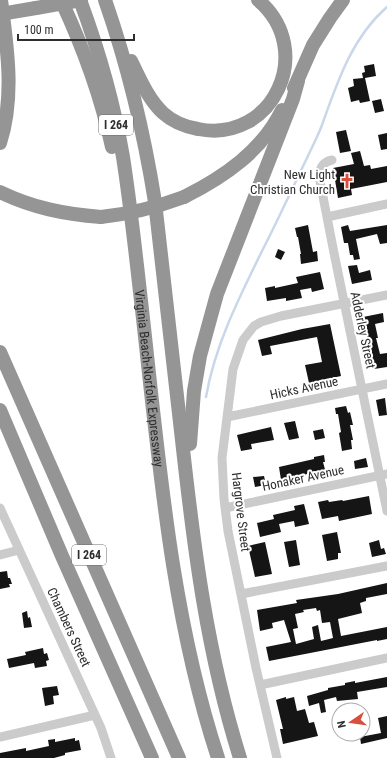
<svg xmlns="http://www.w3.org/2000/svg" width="387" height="758" viewBox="0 0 387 758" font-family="'Roboto Condensed',sans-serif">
<rect width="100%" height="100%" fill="#fff"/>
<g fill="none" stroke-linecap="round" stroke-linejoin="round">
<path stroke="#cad7e9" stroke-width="2.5" d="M 206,397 C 215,345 239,298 262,251 C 278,220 292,189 307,158 C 312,147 318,136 322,125 C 337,83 352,37 387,7"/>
</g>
<path fill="#151515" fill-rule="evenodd" d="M 374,64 L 376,76 L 365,78 L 370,101 L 360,103 L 359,100 L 351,102 L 348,88 L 354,86 L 353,79 L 363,78 L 362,73 L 365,72 L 364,66 Z
M 381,99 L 384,111 L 375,113 L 372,101 Z
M 346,130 L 351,151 L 340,153 L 336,132 Z
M 387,133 L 387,149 L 381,150 L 378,135 Z
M 360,151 L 364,166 L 370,165 L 371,169 L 387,166 L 387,182 L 351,189 L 352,195 L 338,198 L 333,168 L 354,164 L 351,153 Z
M 308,225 L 313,252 L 317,251 L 318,261 L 301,264 L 300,254 L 301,254 L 298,237 L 297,237 L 295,228 Z
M 348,225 L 350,231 L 387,225 L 387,243 L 380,244 L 377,234 L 356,239 L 360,259 L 354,260 L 353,255 L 350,255 L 348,243 L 344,243 L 341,227 Z
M 278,249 L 285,252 L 281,260 L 275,257 Z
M 357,265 L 359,273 L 370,270 L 372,280 L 352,284 L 348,266 Z
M 320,272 L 324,289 L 312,292 L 311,288 L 300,290 L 302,298 L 286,301 L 286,298 L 267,301 L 265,288 L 275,286 L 275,288 L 298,283 L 296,277 Z
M 383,313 L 384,322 L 375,324 L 378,338 L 376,338 L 380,354 L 387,353 L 387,367 L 374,369 L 369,340 L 368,340 L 363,317 Z
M 330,324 L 341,376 L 309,383 L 305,365 L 322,362 L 317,337 L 270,346 L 272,354 L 262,356 L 258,340 L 302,329 Z
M 385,398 L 387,415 L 379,416 L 376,400 Z
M 346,406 L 348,413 L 350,412 L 353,425 L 350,425 L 353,440 L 351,440 L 352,449 L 342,451 L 339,433 L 341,432 L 338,414 L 336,414 L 335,408 Z
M 295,421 L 299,438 L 289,440 L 284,423 Z
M 271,427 L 274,440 L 251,444 L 252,449 L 241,451 L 237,435 Z
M 323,429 L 325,438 L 315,440 L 313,431 Z
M 324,455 L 325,462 L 323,462 L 327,477 L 319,479 L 318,475 L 317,475 L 316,472 L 281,480 L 279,467 L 314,459 L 314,457 Z
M 366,458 L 368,467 L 355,469 L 354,461 Z
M 264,476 L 266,485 L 255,487 L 253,477 Z
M 369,496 L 372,514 L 339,521 L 338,516 L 322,519 L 318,502 L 328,500 L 329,502 L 342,500 L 343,501 Z
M 304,504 L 309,524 L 295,527 L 294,521 L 279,524 L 281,532 L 260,537 L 257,523 L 274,519 L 273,515 L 295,510 L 294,506 Z
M 337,532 L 341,553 L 338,553 L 338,559 L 327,561 L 322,535 Z
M 296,540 L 300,565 L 289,567 L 284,542 Z
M 379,540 L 381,549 L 384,548 L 386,554 L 372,557 L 369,543 Z
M 265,542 L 272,574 L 255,577 L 248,546 Z
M 7,571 L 8,578 L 10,578 L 12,584 L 9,584 L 10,587 L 0,589 L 0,572 Z
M 387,583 L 387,594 L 366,598 L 366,601 L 360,603 L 362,613 L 338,619 L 341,636 L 387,627 L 387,639 L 377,641 L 377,640 L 269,661 L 266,647 L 291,642 L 284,620 L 272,623 L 273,628 L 260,631 L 257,610 L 297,603 L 296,600 L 338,594 ZM 316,608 L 317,611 L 320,610 L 322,623 L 330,622 L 333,638 L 321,641 L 318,625 L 312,627 L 314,639 L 296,644 L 293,629 L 298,628 L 295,614 L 304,612 L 303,610 Z
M 27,611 L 28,618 L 30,617 L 32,627 L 24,628 L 22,613 Z
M 43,648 L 44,654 L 47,653 L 49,660 L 46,661 L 47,666 L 35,668 L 34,663 L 9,668 L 7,659 L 26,655 L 25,652 Z
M 387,677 L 387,687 L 357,692 L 358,699 L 337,701 L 336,697 L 324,700 L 326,712 L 321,713 L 319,703 L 309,706 L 307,696 L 328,690 L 328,688 L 345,685 L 345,683 L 355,681 L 355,683 Z
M 57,686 L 59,695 L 53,696 L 54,704 L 45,706 L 42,688 Z
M 286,697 L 286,699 L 294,697 L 297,711 L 305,709 L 309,723 L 314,722 L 318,736 L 283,744 L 280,729 L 283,729 L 276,700 Z
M 387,716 L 387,738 L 361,744 L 360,737 L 381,733 L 378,718 Z
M 75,738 L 75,741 L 79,740 L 81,750 L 65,753 L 65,755 L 54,758 L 0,758 L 0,753 L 26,748 L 26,751 L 49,746 L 48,740 L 55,739 L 55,742 Z"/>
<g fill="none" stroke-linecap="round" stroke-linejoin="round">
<path stroke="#cbcbcb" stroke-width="9" d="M 332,160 C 323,162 320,167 319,176 L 334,253 L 387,511
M 327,217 L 387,204
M 227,417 L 387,384
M 0,508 L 101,728 L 111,758
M 225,508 L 387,474
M 0,555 L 19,550
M 241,594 L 387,566
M 260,685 L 387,658
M 0,737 L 95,715
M 277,758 L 256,668 L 228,531 L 224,499 L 222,458 L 233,369 L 243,340 L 254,326 L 261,322 L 281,316 L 387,295"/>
<g stroke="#959595" stroke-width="14">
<path d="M 61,0 C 83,47 101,96 112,147"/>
<path id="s1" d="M 80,0 C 99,51 114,104 123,157 C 130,202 135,247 140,292 C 158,447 169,609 218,758"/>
<path d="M 105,0 C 128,66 144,133 155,202 C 164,281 173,360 182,440 C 194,549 207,653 240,758"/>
<path d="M 0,14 L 36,8"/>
<path d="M 131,61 C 140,79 148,99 163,113 C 173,122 186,127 198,129 C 273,144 317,50 258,0"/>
<path d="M 294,88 L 313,45 L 330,18 L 343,0"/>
<path d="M 0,192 C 33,208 64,214 101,217"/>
<path d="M 184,197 C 224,177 262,151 282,110"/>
<path d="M 0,352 L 179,758"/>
<path d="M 0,410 L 62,556 L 152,758"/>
<path d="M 190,444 L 194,391 L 200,356 L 217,294 L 293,99 L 298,81"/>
</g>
<path stroke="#959595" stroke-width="14" d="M 36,8 L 81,0
M 0,143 C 15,97 7,46 1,0
M 101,217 C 130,214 157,207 184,197"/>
</g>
<defs>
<g id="church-bare" transform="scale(1.2)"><path d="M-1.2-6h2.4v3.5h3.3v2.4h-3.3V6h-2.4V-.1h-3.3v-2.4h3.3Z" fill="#d84f3d" stroke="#fff" stroke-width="2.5" paint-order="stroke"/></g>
</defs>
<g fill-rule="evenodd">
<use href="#church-bare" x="347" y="181"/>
</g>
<g text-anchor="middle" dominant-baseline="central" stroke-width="4" stroke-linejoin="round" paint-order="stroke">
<g fill="#fff" stroke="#6d6d6d" stroke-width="1">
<rect x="99" y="115" width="34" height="20" rx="3"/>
<rect x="72" y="545" width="34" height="20" rx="3"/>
</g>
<g font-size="12" font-weight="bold" fill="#2e2e2e">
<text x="116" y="125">I 264</text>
<text x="89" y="555">I 264</text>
</g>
<g font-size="13" fill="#2e2e2e" stroke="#fff" text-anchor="end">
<text x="335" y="174">New Light<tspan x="335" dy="15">Christian Church</tspan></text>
</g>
<g font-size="13" fill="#2e2e2e" stroke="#fff">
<text transform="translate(363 330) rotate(78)">Adderley Street</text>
<text stroke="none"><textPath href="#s1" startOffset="386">Virginia Beach-Norfolk Expressway</textPath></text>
<text transform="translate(304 388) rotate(-12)">Hicks Avenue</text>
<text transform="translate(303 478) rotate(-12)">Honaker Avenue</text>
<text transform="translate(241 512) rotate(83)">Hargrove Street</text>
<text transform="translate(69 627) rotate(65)">Chambers Street</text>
</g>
</g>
<g transform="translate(351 722) rotate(257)"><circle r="19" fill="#ffffff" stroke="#ababab"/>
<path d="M0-3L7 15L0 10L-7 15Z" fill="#d84f3d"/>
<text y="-6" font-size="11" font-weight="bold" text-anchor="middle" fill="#2e2e2e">N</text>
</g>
<path d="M18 34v6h116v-6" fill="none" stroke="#2e2e2e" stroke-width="2"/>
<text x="24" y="34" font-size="12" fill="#2e2e2e" stroke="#ffffff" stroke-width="3" paint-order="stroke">100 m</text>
</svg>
